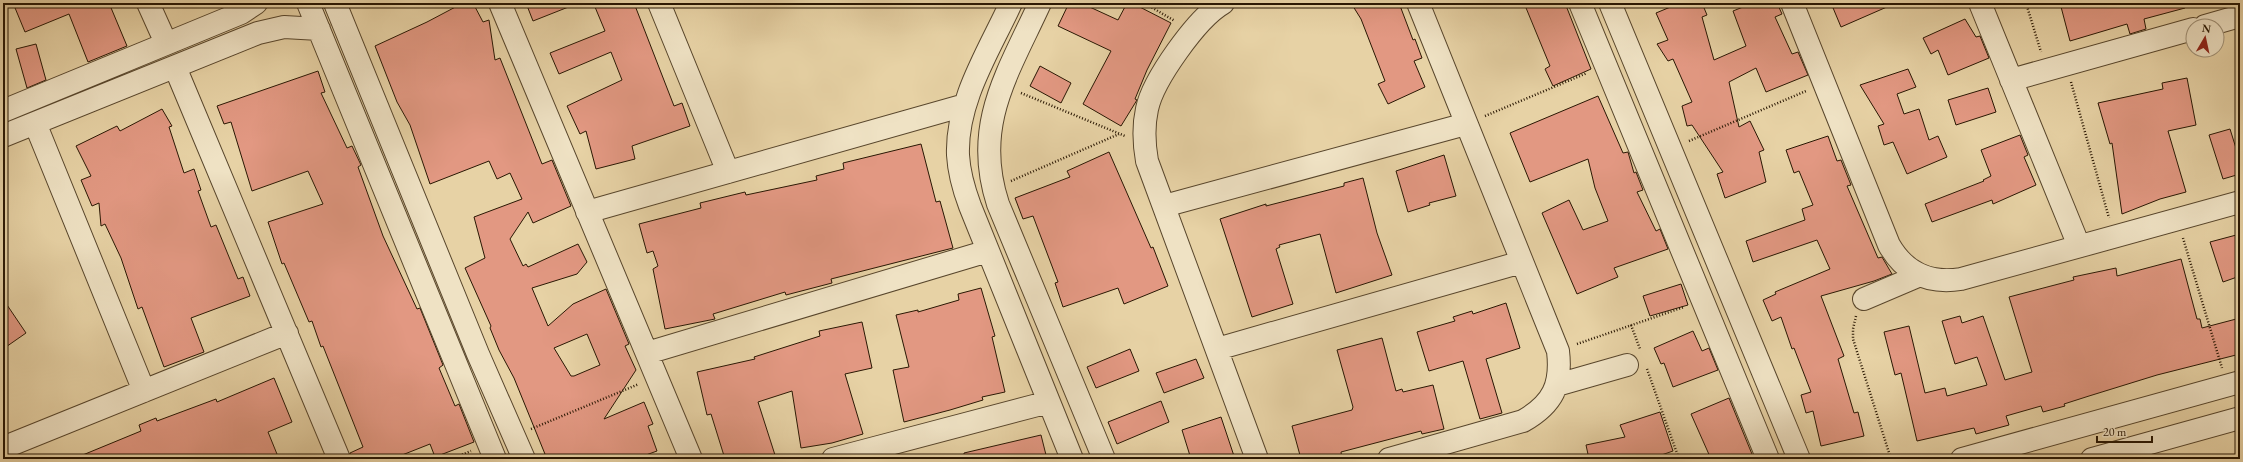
<svg xmlns="http://www.w3.org/2000/svg" width="2243" height="462" viewBox="0 0 2243 462" font-family="'EB Garamond',serif">
<rect width="100%" height="100%" fill="#e7d2a5"/>
<filter id="stains"><feTurbulence type="fractalNoise" baseFrequency=".005" numOctaves="4"/><feColorMatrix values="0 0 0 0 .2 0 0 0 0 .09 0 0 0 0 .02 0 0 0 .5 -.17"/></filter>
<radialGradient id="worn" r=".72"><stop offset=".6" stop-color="#630" stop-opacity="0"/><stop offset="1" stop-color="#630" stop-opacity=".3"/></radialGradient>
<path fill="#e29882" stroke="#291703" fill-rule="evenodd" d="M 13,3 L 109,3 L 127,46 L 88,62 L 69,14 L 25,32 Z
M 463,3 L 473,3 L 483,22 L 489,20 L 495,60 L 500,58 L 542,164 L 552,160 L 571,206 L 533,223 L 528,212 L 510,239 L 523,266 L 526,264 L 528,267 L 578,244 L 587,262 L 577,274 L 532,288 L 548,326 L 573,304 L 606,289 L 629,344 L 625,346 L 636,370 L 604,419 L 644,402 L 653,424 L 648,426 L 657,451 L 635,459 L 547,459 L 514,378 L 499,350 L 490,328 L 491,326 L 465,268 L 485,258 L 474,217 L 522,199 L 510,173 L 497,179 L 489,161 L 430,184 L 410,125 L 397,102 L 375,46 L 427,22 ZM 587,334 L 600,365 L 574,376 L 571,376 L 554,348 Z
M 526,3 L 576,3 L 576,4 L 533,21 Z
M 604,3 L 634,3 L 674,106 L 682,103 L 690,126 L 632,146 L 635,159 L 596,169 L 586,131 L 580,134 L 567,106 L 622,80 L 611,52 L 559,74 L 550,53 L 605,31 L 595,7 Z
M 1069,3 L 1081,3 L 1118,20 L 1127,3 L 1132,3 L 1171,23 L 1147,70 L 1135,99 L 1137,100 L 1121,126 L 1083,104 L 1111,51 L 1058,26 Z
M 1351,3 L 1399,3 L 1413,40 L 1415,39 L 1422,58 L 1414,61 L 1425,87 L 1388,104 L 1378,84 L 1385,81 L 1361,19 Z
M 1524,3 L 1565,3 L 1591,69 L 1553,86 L 1545,69 L 1550,66 Z
M 1680,3 L 1702,3 L 1707,15 L 1702,17 L 1714,60 L 1746,46 L 1733,11 L 1753,3 L 1777,3 L 1782,14 L 1775,17 L 1792,54 L 1798,52 L 1808,75 L 1766,92 L 1756,68 L 1729,82 L 1739,127 L 1750,121 L 1764,150 L 1759,152 L 1766,182 L 1725,198 L 1717,174 L 1723,172 L 1692,125 L 1687,126 L 1682,106 L 1692,102 L 1673,59 L 1668,61 L 1657,44 L 1668,40 L 1656,13 Z
M 1831,3 L 1896,3 L 1841,27 Z
M 2060,3 L 2184,3 L 2185,8 L 2144,19 L 2146,29 L 2130,34 L 2127,24 L 2070,41 Z
M 1965,19 L 1976,37 L 1980,36 L 1989,58 L 1948,75 L 1938,50 L 1931,54 L 1923,38 Z
M 36,44 L 46,80 L 27,88 L 16,49 Z
M 1040,66 L 1071,83 L 1061,103 L 1030,86 Z
M 1908,69 L 1916,87 L 1897,94 L 1904,114 L 1919,109 L 1929,140 L 1938,136 L 1947,157 L 1907,174 L 1893,142 L 1884,145 L 1878,126 L 1884,124 L 1860,85 Z
M 318,71 L 325,92 L 321,93 L 347,148 L 352,146 L 361,165 L 358,167 L 383,236 L 417,309 L 420,308 L 443,365 L 439,368 L 455,406 L 459,404 L 474,442 L 435,457 L 430,444 L 392,459 L 351,459 L 350,453 L 363,447 L 323,346 L 321,347 L 312,321 L 309,322 L 284,263 L 282,264 L 268,222 L 323,204 L 308,171 L 252,191 L 231,122 L 224,124 L 217,106 Z
M 2187,78 L 2196,125 L 2168,131 L 2186,192 L 2160,199 L 2122,214 L 2112,143 L 2110,144 L 2098,103 L 2163,89 L 2162,83 Z
M 1988,88 L 1996,112 L 1956,125 L 1948,100 Z
M 1598,96 L 1623,153 L 1628,152 L 1634,173 L 1636,172 L 1643,190 L 1637,192 L 1656,231 L 1660,229 L 1668,249 L 1614,268 L 1618,277 L 1577,294 L 1542,213 L 1569,200 L 1583,230 L 1608,221 L 1595,188 L 1588,159 L 1530,182 L 1510,133 Z
M 162,109 L 172,126 L 169,127 L 184,173 L 194,169 L 201,190 L 198,191 L 211,227 L 216,225 L 238,279 L 243,277 L 250,296 L 191,318 L 204,352 L 164,367 L 142,307 L 138,309 L 121,258 L 105,224 L 101,226 L 99,203 L 92,206 L 81,180 L 91,176 L 76,146 L 117,126 L 120,131 Z
M 2230,129 L 2240,161 L 2240,174 L 2223,179 L 2209,135 Z
M 2020,135 L 2028,155 L 2024,157 L 2036,185 L 1993,204 L 1992,200 L 1932,222 L 1925,204 L 1984,181 L 1983,180 L 1991,176 L 1981,150 Z
M 1828,136 L 1837,161 L 1841,160 L 1851,185 L 1847,186 L 1878,258 L 1882,257 L 1892,274 L 1874,281 L 1821,296 L 1844,356 L 1838,359 L 1854,413 L 1858,412 L 1864,436 L 1821,446 L 1813,411 L 1806,413 L 1801,395 L 1811,392 L 1794,348 L 1792,349 L 1781,317 L 1772,321 L 1763,300 L 1776,294 L 1775,292 L 1830,269 L 1817,240 L 1753,262 L 1746,241 L 1805,220 L 1802,209 L 1813,205 L 1799,171 L 1794,173 L 1786,150 Z
M 921,144 L 936,202 L 940,201 L 953,248 L 831,279 L 832,283 L 786,295 L 785,292 L 713,314 L 715,319 L 665,329 L 653,269 L 658,266 L 653,251 L 647,253 L 639,224 L 701,208 L 700,203 L 745,192 L 746,195 L 817,180 L 816,176 L 844,169 L 843,163 Z
M 1109,152 L 1151,248 L 1153,247 L 1168,286 L 1124,304 L 1118,288 L 1063,307 L 1055,283 L 1058,282 L 1033,216 L 1023,219 L 1015,198 L 1070,177 L 1067,171 Z
M 1444,155 L 1456,196 L 1429,203 L 1430,205 L 1408,212 L 1396,171 Z
M 1363,178 L 1377,233 L 1392,275 L 1336,293 L 1320,234 L 1279,245 L 1280,247 L 1276,249 L 1293,304 L 1252,317 L 1220,219 L 1266,204 L 1266,206 L 1344,186 L 1344,183 Z
M 2240,234 L 2240,276 L 2223,282 L 2210,242 Z
M 2181,259 L 2197,319 L 2200,319 L 2202,328 L 2240,318 L 2240,354 L 2157,375 L 2089,396 L 2064,404 L 2065,406 L 2043,412 L 2041,406 L 2006,416 L 2009,425 L 1976,434 L 1974,428 L 1917,441 L 1901,373 L 1895,375 L 1884,332 L 1909,326 L 1925,393 L 1945,388 L 1947,396 L 1987,385 L 1977,357 L 1955,364 L 1942,321 L 1960,316 L 1962,323 L 1983,316 L 2005,380 L 2032,372 L 2009,297 L 2074,280 L 2073,277 L 2116,268 L 2117,276 Z
M 1681,284 L 1688,305 L 1650,316 L 1643,296 Z
M 981,288 L 995,336 L 992,337 L 1005,392 L 982,397 L 983,400 L 950,410 L 904,422 L 893,370 L 909,367 L 896,315 L 918,310 L 918,312 L 959,300 L 958,294 Z
M 3,299 L 26,333 L 3,349 Z
M 1506,303 L 1520,348 L 1486,359 L 1502,413 L 1480,419 L 1463,361 L 1429,371 L 1417,332 L 1455,321 L 1453,317 L 1472,311 L 1473,314 Z
M 862,322 L 872,368 L 845,374 L 863,434 L 832,443 L 801,448 L 792,391 L 758,402 L 775,455 L 761,459 L 725,459 L 711,414 L 707,415 L 697,372 L 755,359 L 754,357 L 820,336 L 819,331 Z
M 1693,331 L 1702,351 L 1709,348 L 1718,370 L 1673,387 L 1664,363 L 1661,364 L 1654,348 Z
M 1382,338 L 1396,391 L 1402,389 L 1403,392 L 1433,385 L 1444,429 L 1422,434 L 1421,431 L 1341,452 L 1342,459 L 1301,459 L 1292,426 L 1352,410 L 1353,407 L 1337,350 Z
M 1130,349 L 1139,371 L 1096,388 L 1087,367 Z
M 1196,359 L 1204,378 L 1164,393 L 1156,373 Z
M 274,378 L 292,422 L 268,432 L 279,459 L 73,459 L 141,431 L 139,425 L 156,418 L 157,421 L 216,399 L 217,402 Z
M 1729,398 L 1754,459 L 1711,459 L 1691,414 Z
M 1161,401 L 1169,422 L 1117,444 L 1108,422 Z
M 1660,412 L 1673,451 L 1650,459 L 1589,459 L 1586,445 L 1625,437 L 1620,425 Z
M 1221,417 L 1235,459 L 1191,459 L 1182,430 Z
M 1041,435 L 1047,459 L 964,459 L 964,453 Z"/>
<g fill="none" stroke-linecap="round" stroke-linejoin="round">
<g stroke="#58462c" stroke-width="24">
<path id="minor" d="M 148,3 L 166,43
M 308,3 L 495,459
M 335,3 L 478,354 L 524,459
M 500,3 L 691,459
M 659,3 L 728,172
M 1011,3 C 989,51 956,101 958,155 C 959,173 964,190 970,206 L 1072,459
M 1040,3 C 1008,73 972,125 998,204 L 1104,459
M 1223,3 C 1197,18 1153,80 1147,109 C 1143,127 1144,144 1147,161 L 1257,459
M 1580,3 L 1768,459
M 1610,3 L 1799,459
M 1792,3 L 1889,245 C 1905,273 1929,284 1961,279 L 2240,202
M 1980,3 L 2079,246
M 2205,26 L 2240,16
M 175,67 L 339,459
M 2011,80 L 2193,29
M 3,111 L 241,13 L 256,3
M 35,123 L 144,391
M 3,136 L 258,33 L 284,27 L 319,29
M 1164,206 L 1466,124
M 587,212 L 965,105
M 1864,299 L 1918,276
M 1217,349 L 1522,262
M 647,353 L 988,251
M 1557,385 L 1627,365
M 10,445 L 287,333
M 833,459 L 1049,402
M 1389,459 L 1523,421 C 1553,404 1562,385 1558,351 L 1418,3
M 1962,459 L 2240,382
M 2092,459 L 2240,418"/>
</g>
<path stroke="#291703" stroke-width="2.5" stroke-dasharray="1 2" stroke-linecap="butt" d="M 1144,3 L 1175,21
M 1184,3 L 1186,8
M 2026,3 L 2041,52
M 2071,82 L 2109,218
M 1021,93 L 1125,136
M 1485,116 L 1587,73
M 1689,141 L 1806,91
M 1011,181 L 1119,134
M 2183,238 L 2222,368
M 1856,316 L 1853,329 L 1853,339 L 1891,459
M 1631,325 L 1640,349
M 1577,344 L 1684,307
M 1647,369 L 1679,459
M 531,429 L 639,384
M 451,459 L 471,451"/>
<use href="#minor" stroke="#efe2c4" stroke-width="22"/>
</g>
<rect width="2243" height="462" fill="none" stroke="#e7d2a5" stroke-width="16"/>
<rect x="4" y="4" width="2235" height="454" fill="none" stroke="#291703" stroke-width="2"/>
<rect x="8" y="8" width="2227" height="446" fill="none" stroke="#291703"/>
<g transform="translate(2205 38) rotate(9)"><circle r="19" fill="#efe2c4" stroke="#a09177"/>
<path d="M0-3L7 15L0 10L-7 15Z" fill="#8f2418"/>
<text y="-6" font-size="11" font-weight="bold" text-anchor="middle" fill="#291703">N</text>
</g>
<path d="M2097 436v6h55v-6" fill="none" stroke="#291703" stroke-width="2"/>
<text x="2103" y="436" font-size="12" fill="#291703" stroke="#efe2c4" stroke-width="3" paint-order="stroke">20 m</text>
<rect width="100%" height="100%" filter="url(#stains)"/>
<rect width="100%" height="100%" fill="url(#worn)"/>
</svg>
